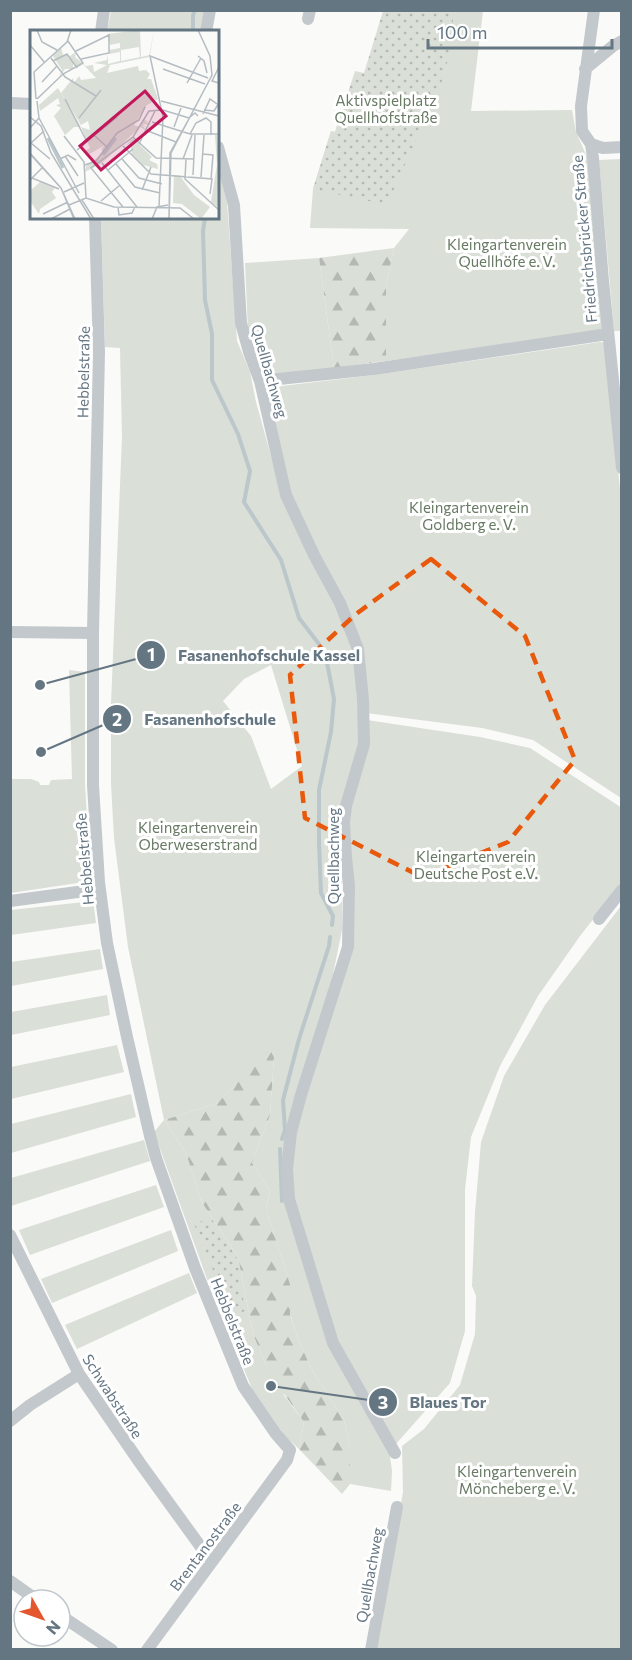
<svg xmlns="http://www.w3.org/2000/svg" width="632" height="1660" viewBox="0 0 632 1660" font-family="Commissioner,sans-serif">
<defs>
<pattern id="forest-firs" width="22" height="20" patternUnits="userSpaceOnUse" patternTransform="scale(1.5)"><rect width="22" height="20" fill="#dadfd7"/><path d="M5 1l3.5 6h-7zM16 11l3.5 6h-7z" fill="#b4b9b4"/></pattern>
<pattern id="park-dots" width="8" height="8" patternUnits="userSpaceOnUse" patternTransform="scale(1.5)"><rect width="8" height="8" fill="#dadfd7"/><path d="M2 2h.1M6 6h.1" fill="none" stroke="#b4b9b4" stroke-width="1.8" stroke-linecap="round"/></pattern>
</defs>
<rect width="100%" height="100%" fill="#fafaf8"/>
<path fill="#dadfd7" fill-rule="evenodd" d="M 111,11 L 206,11 L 201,31 L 107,32 Z
M 447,11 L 483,11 L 471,111 L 572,110 L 576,132 L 587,157 L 603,330 L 386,361 L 386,286 L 394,248 L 409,229 L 310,228 L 313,189 L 331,131 L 335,132 L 346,99 Z
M 621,159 L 621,331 L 614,331 L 599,160 Z
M 218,167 L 227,202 L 237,341 L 250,372 L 256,402 L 282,496 L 337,607 L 354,651 L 360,746 L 342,876 L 342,930 L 331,984 L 283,1173 L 328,1344 L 389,1449 L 392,1471 L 391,1491 L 350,1484 L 350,1447 L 344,1420 L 312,1370 L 298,1339 L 290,1313 L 290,1284 L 266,1209 L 270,1191 L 252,1163 L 270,1115 L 274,1057 L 267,1046 L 218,1103 L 164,1120 L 186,1153 L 201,1201 L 238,1257 L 253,1334 L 266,1365 L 283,1394 L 304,1422 L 299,1449 L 285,1436 L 253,1391 L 211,1290 L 154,1132 L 164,1120 L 128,947 L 114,838 L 111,784 L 111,704 L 122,437 L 120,348 L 105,347 L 101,218 L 218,218 ZM 271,665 L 302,766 L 271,789 L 251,736 L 223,701 L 244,679 Z
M 319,258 L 334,368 L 265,375 L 253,350 L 248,330 L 245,263 Z
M 600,342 L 605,343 L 622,508 L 621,798 L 533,740 L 482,728 L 366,713 L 360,648 L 291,494 L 265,388 L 374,375 Z
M 69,670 L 85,672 L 85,785 L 91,881 L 11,893 L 11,779 L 31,779 L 39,782 L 40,785 L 49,785 L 51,780 L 72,779 Z
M 367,720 L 480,737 L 530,748 L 622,808 L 621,884 L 580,936 L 538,996 L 500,1066 L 471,1137 L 465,1189 L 465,1331 L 450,1383 L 395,1445 L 334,1337 L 293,1205 L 290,1162 L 298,1115 L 353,943 L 349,821 Z
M 93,901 L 96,923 L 11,935 L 11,910 Z
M 621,906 L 621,1649 L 375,1650 L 403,1492 L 402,1446 L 424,1429 L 460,1385 L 475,1334 L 476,1296 L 472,1286 L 475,1212 L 481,1142 L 504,1076 L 545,1005 Z
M 100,949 L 103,969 L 11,986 L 11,962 Z
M 107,995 L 110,1015 L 11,1035 L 11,1012 Z
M 117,1045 L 124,1072 L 11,1099 L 11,1067 Z
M 131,1094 L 136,1117 L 11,1153 L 11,1124 Z
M 144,1140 L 150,1161 L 11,1206 L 11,1178 Z
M 156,1185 L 164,1207 L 30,1255 L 19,1230 Z
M 171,1230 L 178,1251 L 52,1303 L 41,1279 Z
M 189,1273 L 197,1293 L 77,1349 L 65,1325 Z"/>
<path fill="url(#forest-firs)" d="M 394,248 L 386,286 L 386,361 L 334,368 L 319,258 Z
M 267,1045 L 274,1057 L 270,1115 L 252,1163 L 270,1191 L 266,1209 L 290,1284 L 290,1314 L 298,1339 L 312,1370 L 344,1420 L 350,1447 L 350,1484 L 342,1494 L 299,1449 L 304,1422 L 284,1394 L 272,1396 L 262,1377 L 266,1365 L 253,1334 L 238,1257 L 201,1201 L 186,1153 L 164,1120 L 218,1103 Z"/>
<path fill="url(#park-dots)" d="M 383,11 L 454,11 L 449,56 L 441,84 L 387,205 L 313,189 L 331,131 L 335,132 L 355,71 L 364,73 Z
M 211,1218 L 237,1258 L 245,1311 L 232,1316 L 194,1224 Z"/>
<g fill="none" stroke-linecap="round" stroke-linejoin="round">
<path stroke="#bbc7cb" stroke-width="4" d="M 193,32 L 193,15 L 195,10
M 205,218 L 203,231 L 205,300 L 212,334 L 212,380 L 238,434 L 250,471 L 244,502 L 281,560 L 299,618 L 325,652 L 334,699 L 331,732 L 319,790 L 319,842 L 321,893 L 333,916 L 332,925
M 282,1139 L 285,1130 L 283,1100 L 299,1039 L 329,946 L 330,937
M 280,1149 L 282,1201"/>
<path stroke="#c3c8cc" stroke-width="12" d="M 594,10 L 581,106 L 582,131 L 591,144 L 593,158 L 603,281 L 622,468
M 308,19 L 310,10
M 101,32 L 104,10
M 206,32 L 210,10
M 585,69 L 613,46 L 622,41
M 10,103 L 32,104
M 591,144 L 603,148 L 622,147
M 218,147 L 234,205 L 241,323 L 249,352 L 260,381 L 286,495 L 314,555 L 340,603 L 358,649 L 363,700 L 364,744 L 346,806 L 344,823 L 346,857 L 349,886 L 348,947 L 301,1095 L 291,1132 L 287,1169 L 289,1199 L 333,1343 L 395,1453
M 95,218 L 99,352 L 93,633 L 93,785 L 99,882 L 107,943 L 127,1037 L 150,1136 L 156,1158 L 195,1268 L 243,1386 L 276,1434 L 290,1450 L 287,1460 L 147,1650
M 260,381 L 374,369 L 608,334
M 10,632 L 93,633
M 10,901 L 100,889
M 599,919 L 622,890
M 10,1235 L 79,1374 L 140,1463 L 211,1561
M 10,1421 L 30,1405 L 79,1374
M 10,1581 L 37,1600
M 60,1615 L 112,1650
M 371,1650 L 397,1507"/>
</g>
<path fill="none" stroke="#e8590c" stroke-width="4.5" stroke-dasharray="12 8" stroke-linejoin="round" d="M 431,559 L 525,636 L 575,760 L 508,842 L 422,877 L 305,818 L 290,675 L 356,614 Z"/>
<g text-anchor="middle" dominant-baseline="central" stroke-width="6" stroke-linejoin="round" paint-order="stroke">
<g font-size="15" fill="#687a64" stroke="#fff">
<text x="386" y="100">Aktivspielplatz<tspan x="386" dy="17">Quellhofstraße</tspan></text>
<text x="507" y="244">Kleingartenverein<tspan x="507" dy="17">Quellhöfe e. V.</tspan></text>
<text x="469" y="507">Kleingartenverein<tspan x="469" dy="17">Goldberg e. V.</tspan></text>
<text x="198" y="827">Kleingartenverein<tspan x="198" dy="17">Oberweserstrand</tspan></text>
<text x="476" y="856">Kleingartenverein<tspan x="476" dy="17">Deutsche Post e.V.</tspan></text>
<text x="517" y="1471">Kleingartenverein<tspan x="517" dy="17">Möncheberg e. V.</tspan></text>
</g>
<g font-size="15" fill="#657683" stroke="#fff">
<text transform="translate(584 239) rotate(-95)">Friedrichsbrücker Straße</text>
<text transform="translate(270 371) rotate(74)">Quellbachweg</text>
<text transform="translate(83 372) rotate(-89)">Hebbelstraße</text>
<text transform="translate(333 856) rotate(-90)">Quellbachweg</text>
<text transform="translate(84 859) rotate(-95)">Hebbelstraße</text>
<text transform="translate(233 1321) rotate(68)">Hebbelstraße</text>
<text transform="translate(113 1396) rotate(57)">Schwabstraße</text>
<text transform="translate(205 1546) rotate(-53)">Brentanostraße</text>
<text transform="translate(369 1575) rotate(-80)">Quellbachweg</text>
</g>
</g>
<g transform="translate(30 30)">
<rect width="189" height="189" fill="#fafaf8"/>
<path d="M 110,0 L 111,27 L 120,25 L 124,0 L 119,27 L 80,35 L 77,43 L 108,36 L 109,41 L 116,40 L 120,44 L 117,49 L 121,49 L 128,69 L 117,75 L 104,95 L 110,97 L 118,81 L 115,90 L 122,93 L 115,91 L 121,95 L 112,94 L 119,99 L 112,95 L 117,101 L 110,97 L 72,133 L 55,142 L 56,136 L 74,123 L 71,119 L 75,115 L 58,125 L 55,121 L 60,118 L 51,97 L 60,100 L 58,91 L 51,95 L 31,63 L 43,48 L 44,53 L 49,46 L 51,50 L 66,48 L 53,34 L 47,38 L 43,31 L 43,39 L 35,39 L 29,47 L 32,40 L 23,26 L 31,17 L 33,25 L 37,24 L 39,29 L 40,26 L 46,22 L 45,27 L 56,36 L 63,35 L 64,42 L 77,35 L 64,33 L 77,30 L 78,24 L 78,34 L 90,31 L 90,22 L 79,24 L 79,20 L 90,18 L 90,13 L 80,15 L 77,4 ZM 109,17 L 110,27 L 91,31 L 91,20 ZM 103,108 L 122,127 L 119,130 L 127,134 L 128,139 L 113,135 L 102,124 L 100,113 L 95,116 ZM 144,145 L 150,146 L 164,165 L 180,177 L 171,189 L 152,174 L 143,173 ZM 10,152 L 25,158 L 22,162 L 26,168 L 10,179 L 9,184 L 0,171 L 0,161 Z" fill="#dadfd7" fill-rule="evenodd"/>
<path d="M 28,58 L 51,97 L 44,97 L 35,105 L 24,86 L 31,78 L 26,75 L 30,74 L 28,68 L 10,81 L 9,75 ZM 185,105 L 189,105 L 189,178 L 181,172 L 187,135 Z" fill="#dadfd7"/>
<path fill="none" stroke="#bbc7cb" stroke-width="3" d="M 18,108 L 33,138M 73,125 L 86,108"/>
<path fill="none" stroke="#b5bdc2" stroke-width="1.5" d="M 7,0 L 12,12 L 27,20M 0,15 L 15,33M 46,21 L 79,5 L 79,23 L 51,29M 168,26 L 174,31 L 177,43M 21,28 L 35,47 L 66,66M 23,31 L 37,24 L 47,38M 189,37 L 182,51 L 189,53M 133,39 L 175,54M 4,42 L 37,12 L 41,0M 4,42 L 6,69M 12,52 L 27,36M 157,53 L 171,28M 7,69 L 33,44 L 53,33 L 38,11M 35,69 L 57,112M 131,71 L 189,86M 174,80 L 184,81 L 189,73M 173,84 L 180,69 L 187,74M 0,87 L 11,96 L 21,123 L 61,189M 9,88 L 49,163M 49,88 L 71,60M 122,92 L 160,104 L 189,104M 144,97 L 151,78M 0,98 L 9,88 L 7,71M 14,101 L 1,113 L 20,129M 118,101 L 146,112M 160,104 L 166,93 L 176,88 L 181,92 L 181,105M 64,105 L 78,118M 34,106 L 54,132 L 56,168M 103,107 L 126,128 L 164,129M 109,114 L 125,81M 93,116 L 121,144 L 182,149 L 180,164M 47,120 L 87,87M 0,123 L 31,158 L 45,189M 0,124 L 31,158 L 44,189M 173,124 L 183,125 L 181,149M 35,126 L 48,146M 30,129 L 38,125 L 46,130M 92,129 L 109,148 L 132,154M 153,129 L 162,105M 156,129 L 155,149 L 189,180M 72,133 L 107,177M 86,134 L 105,157 L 130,163M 55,135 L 66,131 L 87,103 L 109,90 L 115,77M 78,140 L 103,119M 163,145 L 165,105M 171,147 L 174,105M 2,148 L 29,159M 0,150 L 13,137M 112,160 L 121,137M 34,162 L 54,153M 52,170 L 64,189M 71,171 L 90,155M 39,175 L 56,168 L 84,177 L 150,178 L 164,189M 88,177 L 89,185 L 102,183 L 105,177M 93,177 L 61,138 L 103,107 L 119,81 L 133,80 L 159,88M 129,177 L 133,87 L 120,26 L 178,48M 13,184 L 38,172M 21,189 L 40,179M 122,189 L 127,177 L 138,175M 139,189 L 141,123 L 182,45 L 180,26 L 168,0M 139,189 L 140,123 L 160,87 L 165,83 L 168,86"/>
<path fill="#c2185b" fill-opacity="0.15" stroke="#c2185b" stroke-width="3" d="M 115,61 L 136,86 L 71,140 L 50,116 Z"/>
<rect width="189" height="189" fill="none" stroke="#657683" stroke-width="3"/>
</g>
<path fill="none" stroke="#657683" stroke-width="2" d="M40 685L151 655M41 752L117 719M271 1386L383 1402"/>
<g fill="#657683" stroke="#fff" stroke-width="2">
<circle cx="40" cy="685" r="6"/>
<circle cx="41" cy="752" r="6"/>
<circle cx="271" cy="1386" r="6"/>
<circle cx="151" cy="655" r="15"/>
<circle cx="117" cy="719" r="15"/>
<circle cx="383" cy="1402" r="15"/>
</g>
<g font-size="18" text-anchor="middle" font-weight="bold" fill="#fff">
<text x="151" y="661">1</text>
<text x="117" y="726">2</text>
<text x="383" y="1409">3</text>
</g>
<g font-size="16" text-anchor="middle" font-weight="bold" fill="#657683" stroke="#fff" stroke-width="6" stroke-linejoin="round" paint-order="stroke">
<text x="269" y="661">Fasanenhofschule Kassel</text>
<text x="210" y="725">Fasanenhofschule</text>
<text x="448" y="1408">Blaues Tor</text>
</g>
<rect width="632" height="1660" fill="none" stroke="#657683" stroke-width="24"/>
<g transform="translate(42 1618) rotate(130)"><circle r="28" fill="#ffffff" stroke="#c1c8cd" stroke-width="1.5"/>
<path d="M0-4.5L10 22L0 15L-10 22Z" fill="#e4572e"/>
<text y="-9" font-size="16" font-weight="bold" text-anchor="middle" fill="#657683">N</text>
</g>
<path d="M428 39v9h184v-9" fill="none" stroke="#657683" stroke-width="3"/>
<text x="437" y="39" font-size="18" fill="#657683" stroke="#ffffff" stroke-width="4.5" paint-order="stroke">100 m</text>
</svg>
